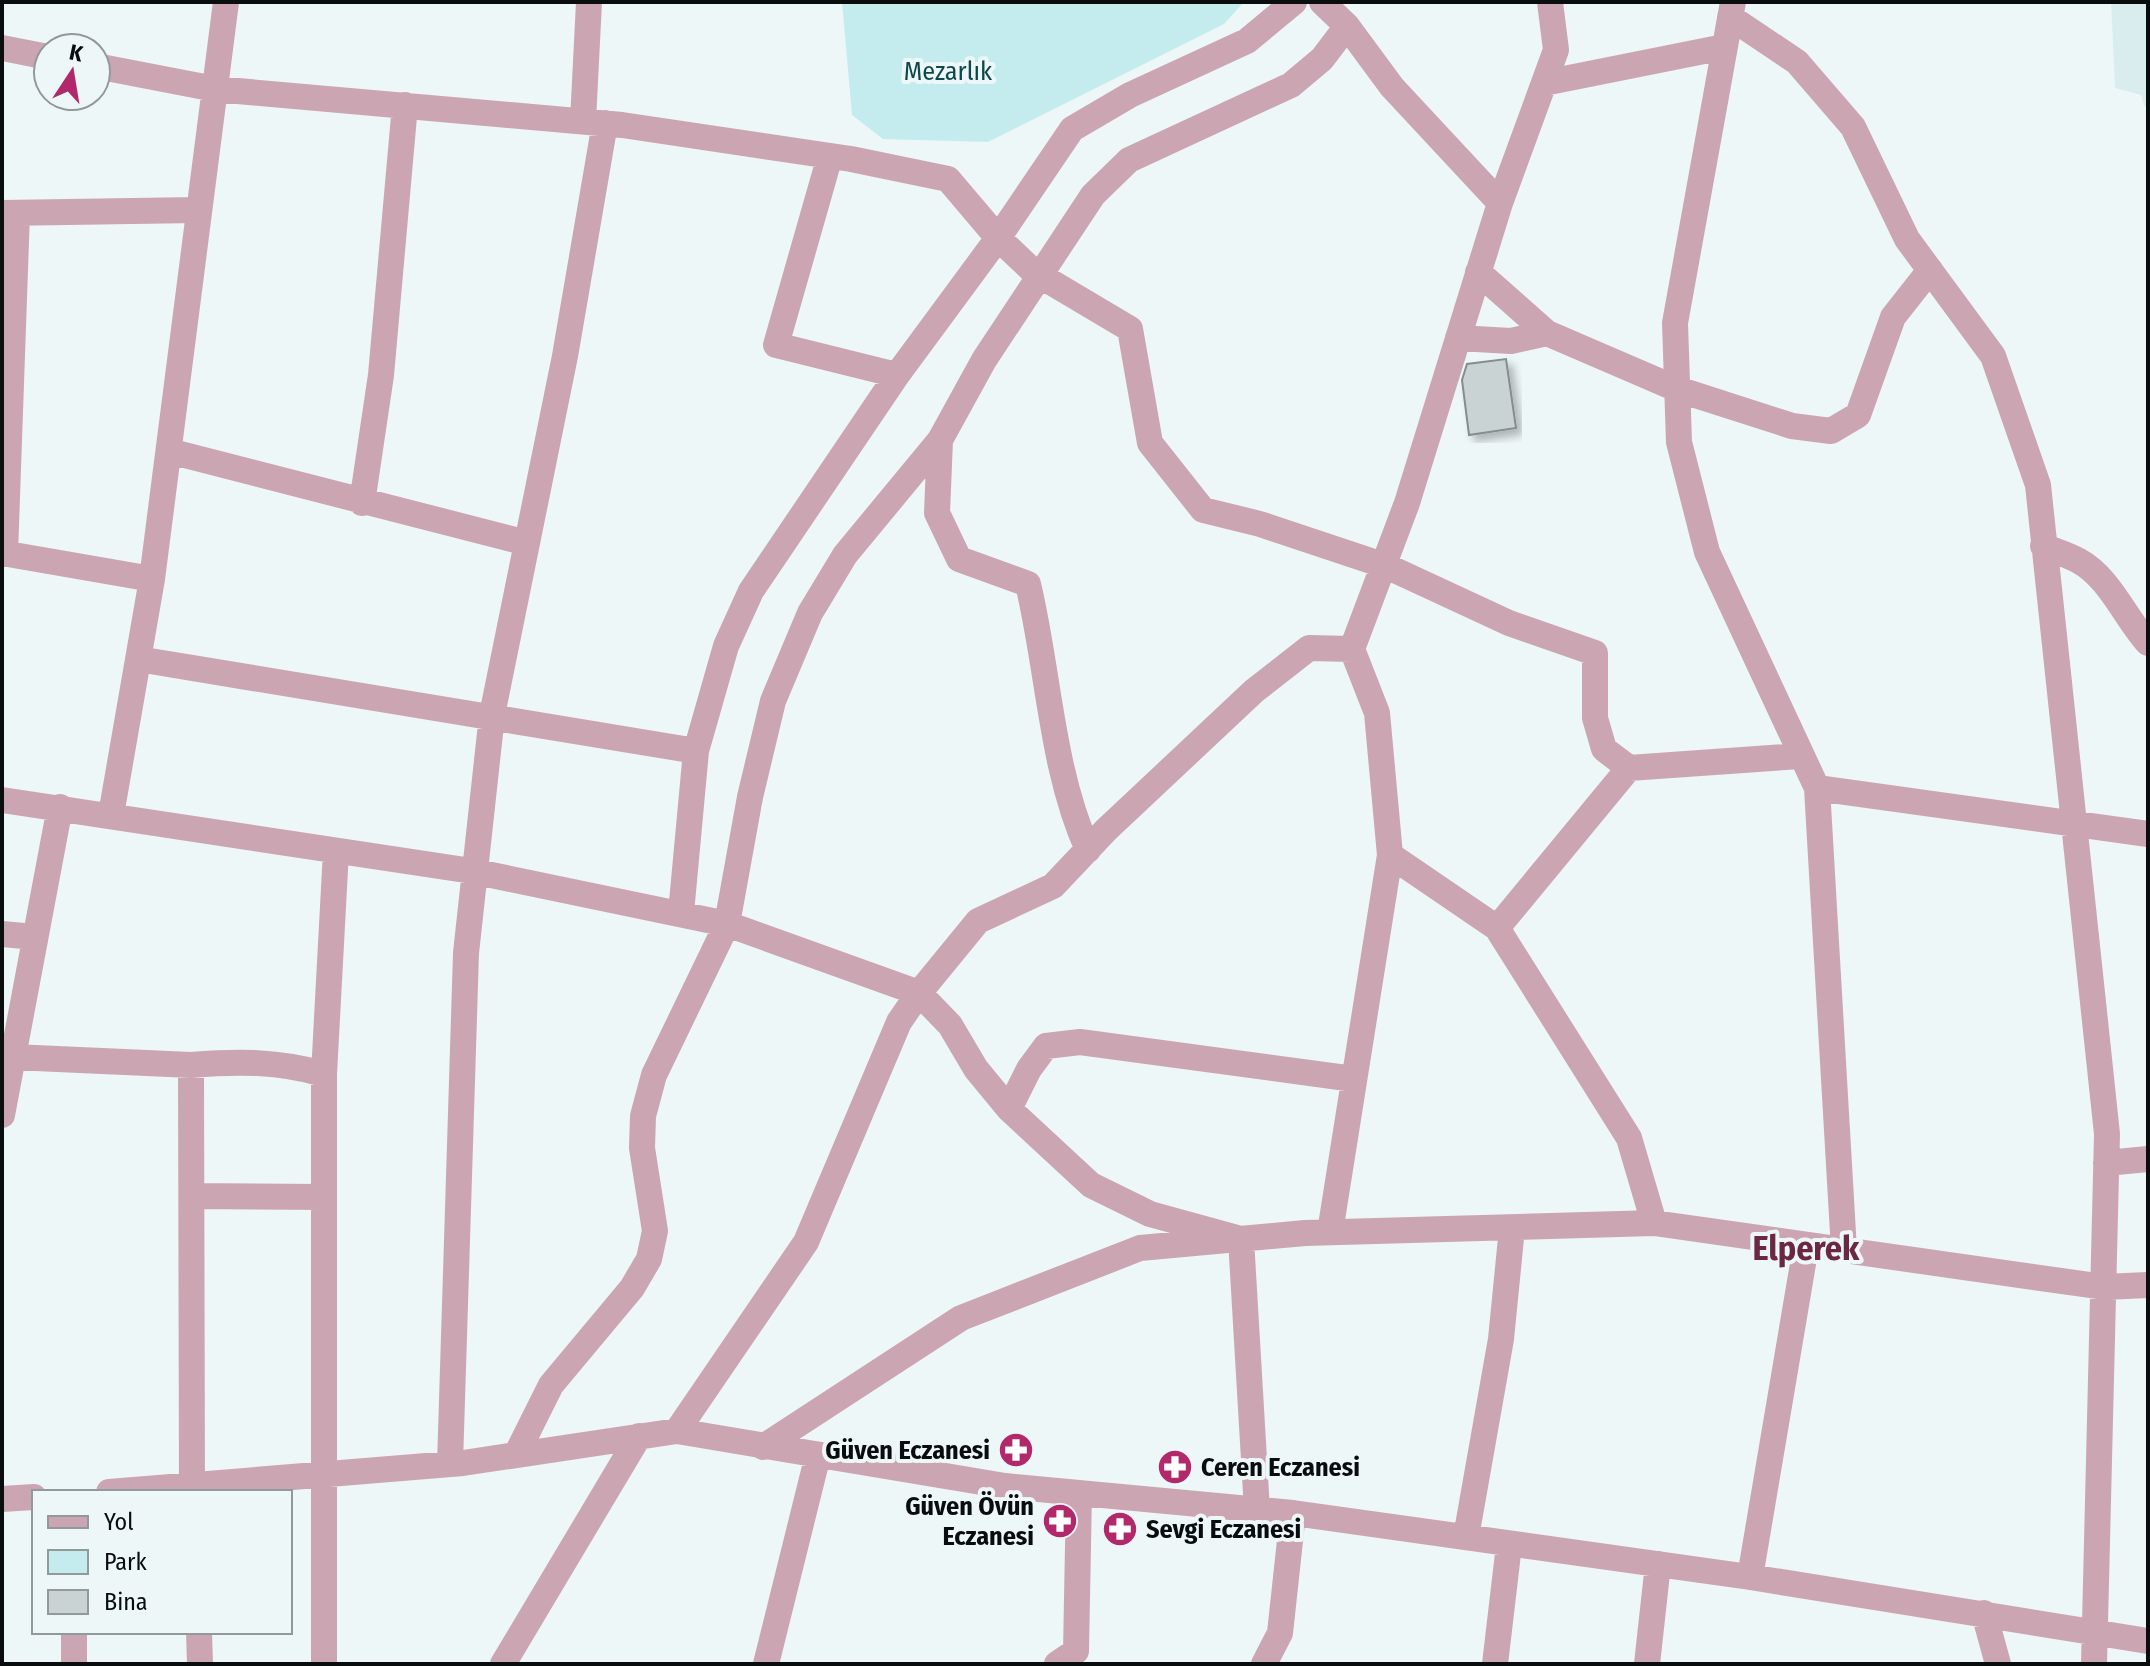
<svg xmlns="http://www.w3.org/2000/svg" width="2150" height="1666" viewBox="0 0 2150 1666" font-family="'Fira Sans Condensed',sans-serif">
<defs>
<filter id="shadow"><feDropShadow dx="6" dy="6" stdDeviation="4" flood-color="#0004"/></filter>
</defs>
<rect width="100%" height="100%" fill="#edf7f8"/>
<path fill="#d9edee" d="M 2111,2 L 2148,2 L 2148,107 L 2145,107 L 2141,95 L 2115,88 Z"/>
<path fill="#c4ecee" d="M 842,2 L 1244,2 L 1224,24 L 988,142 L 883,139 L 852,115 Z"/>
<path fill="#c9d3d4" stroke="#858e8f" stroke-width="2" filter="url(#shadow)" d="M 1506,359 L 1516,428 L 1469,435 L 1462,380 L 1467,364 Z"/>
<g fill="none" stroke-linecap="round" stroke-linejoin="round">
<path stroke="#cba6b2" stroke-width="26" d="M 1322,2 L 1347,26 L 1392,87 L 1500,203 L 1407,503 L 1352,649 L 1377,713 L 1390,855 L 1330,1232
M 1733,2 L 1675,323 L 1679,442 L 1707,552 L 1817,788 L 1844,1250
M 1730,17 L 1797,62 L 1853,127 L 1907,239 L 1993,356 L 2038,485 L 2107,1134 L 2094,1664
M 2,48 L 48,57
M 96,66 L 215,89 L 622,125 L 851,159 L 948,179 L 998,238 L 1034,272 L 1130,329 L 1150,443 L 1203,510 L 1260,524 L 1386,566 L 1509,623 L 1595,653 L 1595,718 L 1604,749 L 1629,768 L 1800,756
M 1544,83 L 1724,47
M 583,121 L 589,2
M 830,156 L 776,345 L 897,375
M 1500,203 L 1556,50 L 1550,2
M 2,213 L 197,210
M 1478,272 L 1547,333 L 1677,389 L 1792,426 L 1831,431 L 1858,415 L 1893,317 L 1930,270
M 1458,338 L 1511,341 L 1547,333
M 940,440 L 937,513 L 959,559 L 1028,584 C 1049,672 1051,768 1088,850
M 169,451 L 527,543
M 362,503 L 381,375 L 405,105
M 2043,546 C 2055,551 2068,555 2079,561 C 2109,577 2126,619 2148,643
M 2,553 L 152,579
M 5,554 L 17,213
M 138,659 L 696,751
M 1817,788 L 2148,834
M 2,800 L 472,871 L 727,924 L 919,993 L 950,1025 L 976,1069 L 1009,1109 L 1091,1185 L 1150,1214 L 1241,1239 L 1257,1510
M 111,815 L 152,579 L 226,2
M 1390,855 L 1497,928 L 1629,1138 L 1654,1223
M 681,913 L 696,751 L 726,646 L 751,591 L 897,375 L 998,238 L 1072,129 L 1130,95 L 1247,41 L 1294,2
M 1497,928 L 1629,768
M 2,934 L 35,937
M 13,1057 L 191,1065 L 192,1492
M 191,1065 C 238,1061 278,1061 324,1074
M 1009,1109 L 1029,1069 L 1046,1046 L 1080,1042 L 1354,1079
M 2,1115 L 60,807
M 2106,1163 L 2148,1159
M 192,1196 L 323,1197
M 677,1431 L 806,1242 L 899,1022 L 919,993 L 978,921 L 1053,886 L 1106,830 L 1254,691 L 1309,648 L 1352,649
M 763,1447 L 961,1318 L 1140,1248 L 1305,1233 L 1654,1223 L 2104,1287 L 2148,1285
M 516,1455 L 551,1385 L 632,1288 L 649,1259 L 655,1231 L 642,1148 L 643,1116 L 654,1075 L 727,924 L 750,797 L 773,701 L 810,613 L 845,555 L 940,440 L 984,360 L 1093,195 L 1129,160 L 1291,85 L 1322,59 L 1347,26
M 450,1464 L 466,953 L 492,715 L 565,356 L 605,123
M 109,1492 L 463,1463 L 677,1431 L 1005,1486 L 1293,1513 L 1750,1577 L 2148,1641
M 2,1499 L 34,1497
M 1466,1537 L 1501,1339 L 1512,1228
M 1750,1577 L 1806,1246
M 1984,1613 L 1998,1664
M 74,1632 L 74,1664
M 199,1632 L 200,1664
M 324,1664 L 324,1074 L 336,851
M 503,1664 L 639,1436
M 766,1664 L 818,1455
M 1057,1664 L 1076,1651 L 1079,1493
M 1264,1664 L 1280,1633 L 1293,1513
M 1495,1664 L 1509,1545
M 1647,1664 L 1658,1564"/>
</g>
<defs>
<g id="pharmacy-disc" transform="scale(1.8)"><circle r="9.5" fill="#b1296b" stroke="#edf7f8"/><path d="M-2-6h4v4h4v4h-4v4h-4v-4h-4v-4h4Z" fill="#fff"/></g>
</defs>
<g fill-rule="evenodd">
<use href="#pharmacy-disc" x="1016" y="1450"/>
<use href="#pharmacy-disc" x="1175" y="1467"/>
<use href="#pharmacy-disc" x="1060" y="1521"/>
<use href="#pharmacy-disc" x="1120" y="1529"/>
</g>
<g text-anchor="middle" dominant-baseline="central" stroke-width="8" stroke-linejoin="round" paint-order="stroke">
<g font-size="26" fill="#0d494b" stroke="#edf7f8">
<text x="948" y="71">Mezarlık</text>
</g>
<g font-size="26" font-weight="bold" fill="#090d0d" stroke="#edf7f8" text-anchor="end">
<text x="990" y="1450">Güven Eczanesi</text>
<text x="1201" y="1467" text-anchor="start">Ceren Eczanesi</text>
<text x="1034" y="1506">Güven Övün<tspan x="1034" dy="30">Eczanesi</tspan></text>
<text x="1146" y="1529" text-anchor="start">Sevgi Eczanesi</text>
</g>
<g font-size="34" font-weight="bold" fill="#6a2844" stroke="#edf7f8">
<text x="1806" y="1248">Elperek</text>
</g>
</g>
<rect width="2150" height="1666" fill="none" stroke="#090d0d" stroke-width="8"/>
<rect x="32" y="1490" width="260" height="144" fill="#edf7f8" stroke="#92999a" stroke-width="2"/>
<rect x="48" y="1516" width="40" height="12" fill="#cba6b2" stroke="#92999a" stroke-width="2"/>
<text x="104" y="1530" font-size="24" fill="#090d0d">Yol</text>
<rect x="48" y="1550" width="40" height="24" fill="#c4ecee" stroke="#92999a" stroke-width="2"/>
<text x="104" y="1570" font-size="24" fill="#090d0d">Park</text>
<rect x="48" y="1590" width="40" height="24" fill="#c9d3d4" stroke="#92999a" stroke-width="2"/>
<text x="104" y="1610" font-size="24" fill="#090d0d">Bina</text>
<g transform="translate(72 72) rotate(12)"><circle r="38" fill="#edf7f8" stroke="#92999a" stroke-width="2"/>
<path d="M0-6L14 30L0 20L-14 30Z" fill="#b1296b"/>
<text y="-12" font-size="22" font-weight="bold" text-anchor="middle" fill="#090d0d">K</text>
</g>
</svg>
